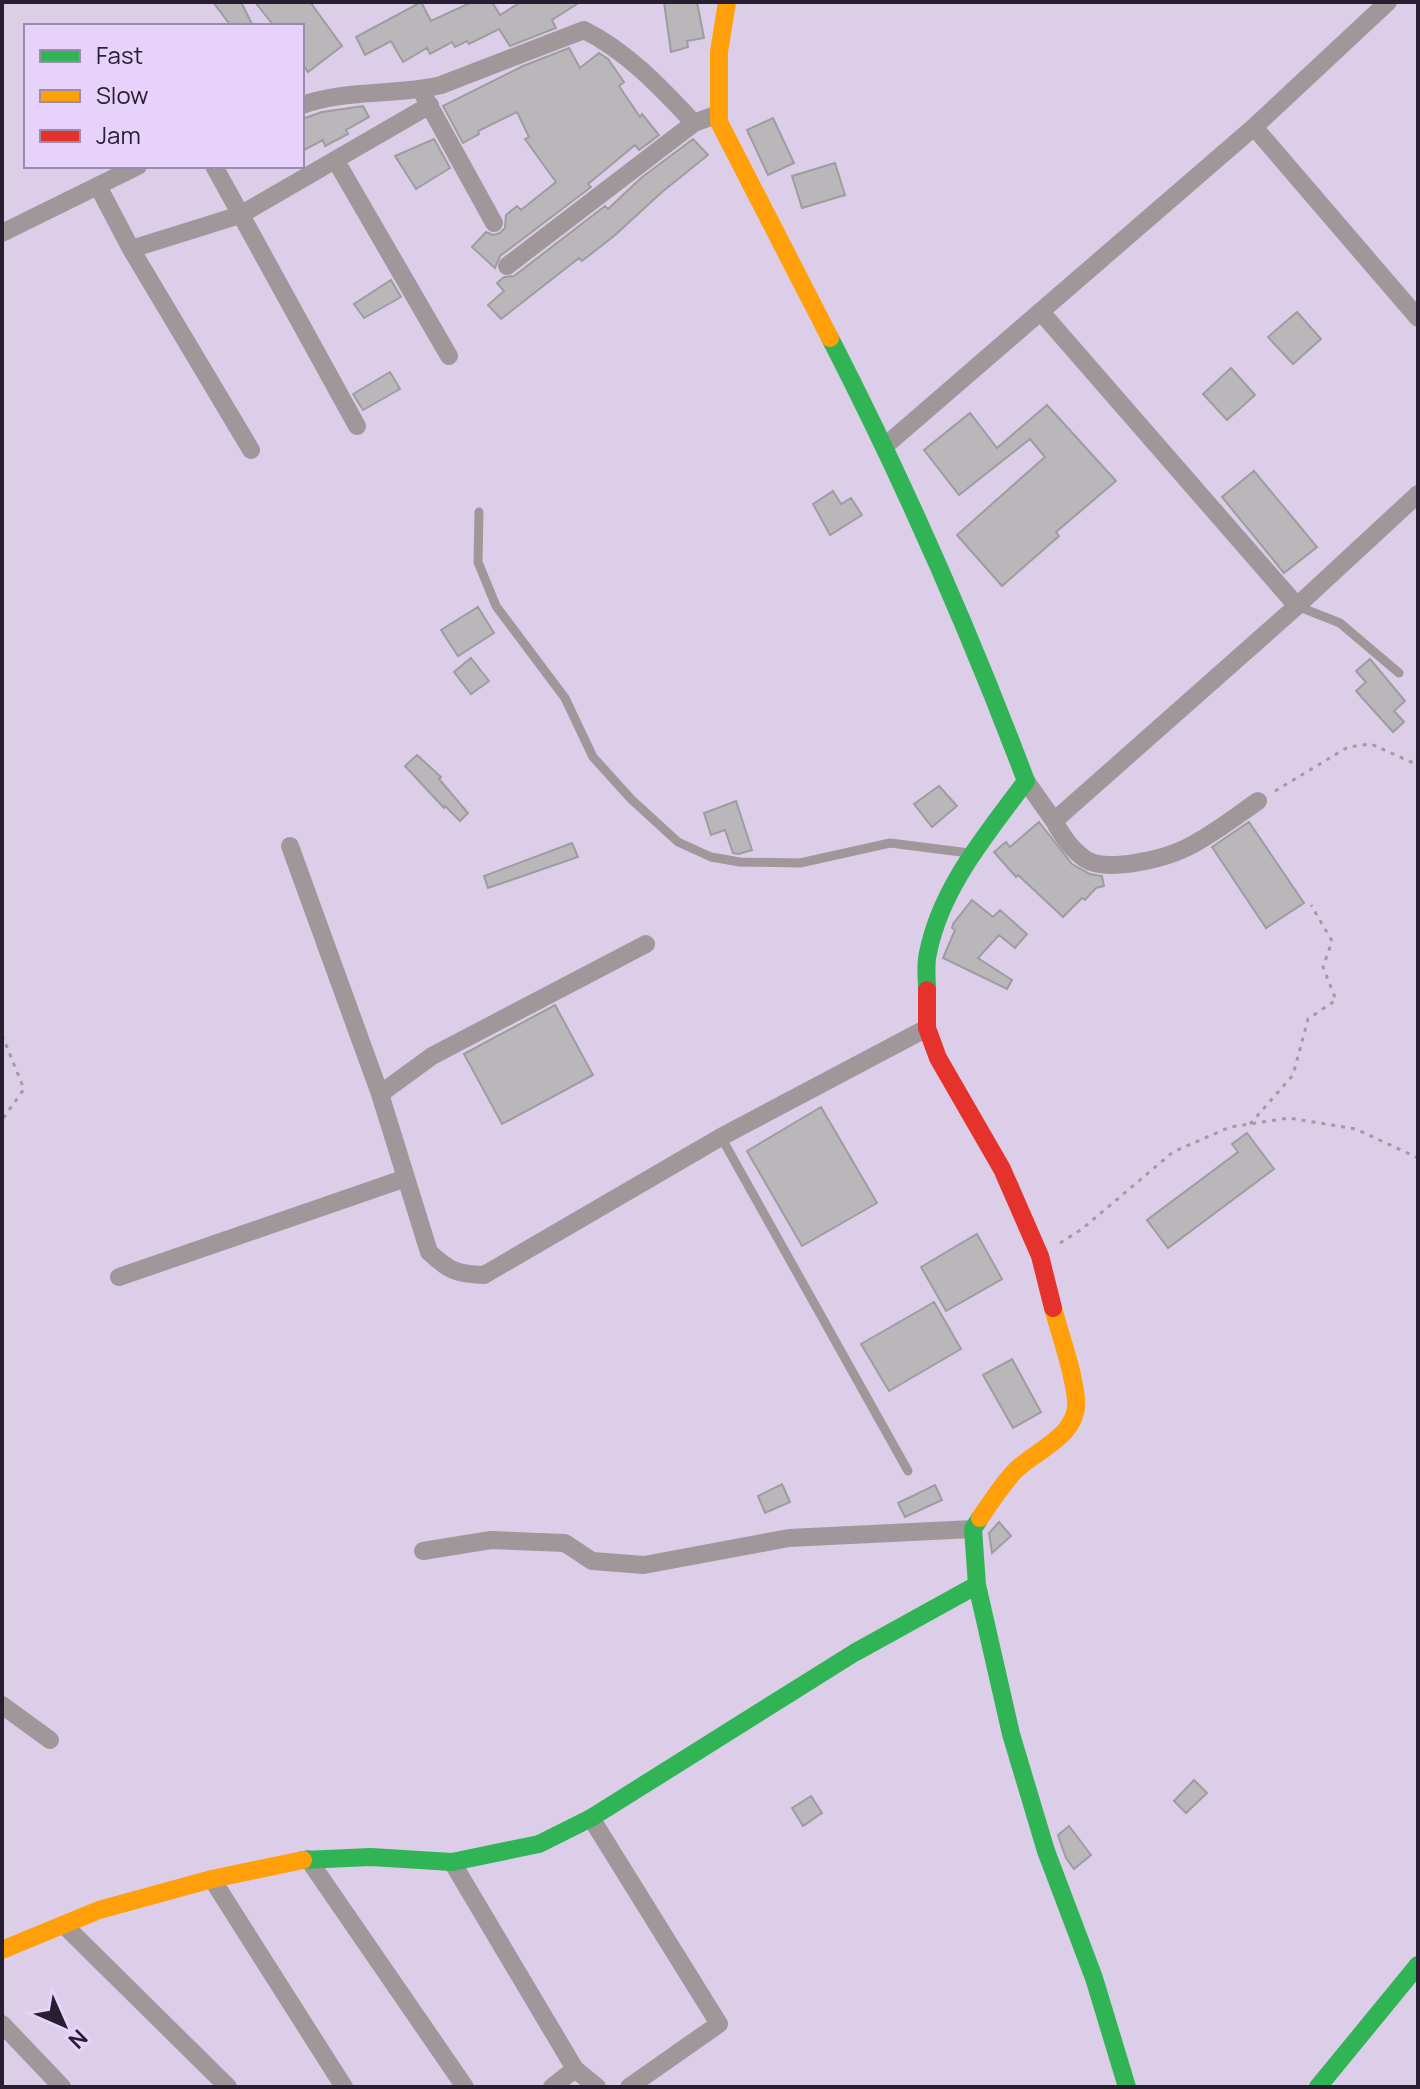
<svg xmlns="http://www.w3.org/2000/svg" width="1420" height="2089" viewBox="0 0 1420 2089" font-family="Manrope,sans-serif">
<rect width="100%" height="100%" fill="#dccee9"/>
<path fill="#b9b7ba" stroke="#9f9ca0" stroke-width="2" d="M 213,2 L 241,2 L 253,26 L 231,26 Z
M 255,2 L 310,2 L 342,46 L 308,72 L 302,63 L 302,26 L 274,26 Z
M 421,2 L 431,21 L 472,2 L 492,2 L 500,15 L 521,2 L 580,2 L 552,20 L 556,28 L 510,46 L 499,29 L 469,44 L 467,41 L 455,47 L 452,42 L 430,54 L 427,48 L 403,62 L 391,41 L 365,55 L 356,37 Z
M 664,2 L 697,2 L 704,38 L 687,41 L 688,47 L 671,52 Z
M 569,48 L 580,68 L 599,53 L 608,59 L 624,82 L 619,86 L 640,117 L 642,114 L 659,135 L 639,150 L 635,145 L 588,184 L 591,187 L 500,256 L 495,268 L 472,247 L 486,232 L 493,235 L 500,233 L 505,228 L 506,215 L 517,206 L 521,210 L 556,182 L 525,139 L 529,137 L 517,112 L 478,131 L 479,134 L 463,143 L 443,106 L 523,66 Z
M 363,106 L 369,117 L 346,130 L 348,134 L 325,146 L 323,140 L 302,151 L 302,119 L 322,112 Z
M 773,118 L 794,163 L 768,175 L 747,130 Z
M 434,139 L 450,168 L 416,189 L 395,156 Z
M 693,139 L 708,155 L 662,192 L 614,236 L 582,261 L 579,258 L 501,319 L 488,305 L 504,291 L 497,283 L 504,277 L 514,276 L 605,206 L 608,209 L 641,178 Z
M 835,163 L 845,195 L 802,208 L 792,176 Z
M 391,280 L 401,297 L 364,318 L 354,304 Z
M 1297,312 L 1321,339 L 1293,364 L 1268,337 Z
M 1231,368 L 1255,395 L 1227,420 L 1203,394 Z
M 390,372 L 400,389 L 363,410 L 353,394 Z
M 1047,405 L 1116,481 L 1056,532 L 1059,536 L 1002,586 L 957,535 L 1045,457 L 1030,439 L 959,495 L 924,450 L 970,413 L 997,448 Z
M 1254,471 L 1317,547 L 1284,573 L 1222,497 Z
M 833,491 L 841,504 L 851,498 L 862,515 L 830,535 L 813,504 Z
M 478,607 L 494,633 L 458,656 L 441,630 Z
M 471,658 L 489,681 L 471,694 L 454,672 Z
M 1370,659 L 1405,701 L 1394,711 L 1404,722 L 1393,732 L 1356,691 L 1366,682 L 1356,671 Z
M 417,755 L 441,777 L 439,779 L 468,813 L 460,821 L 445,806 L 444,808 L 405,766 Z
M 939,786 L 957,806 L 932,827 L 914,804 Z
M 736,801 L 752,850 L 739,854 L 733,853 L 725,830 L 711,835 L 704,813 Z
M 1039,822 L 1072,864 L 1090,874 L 1102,876 L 1104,886 L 1096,888 L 1085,900 L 1082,898 L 1063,917 L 1018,875 L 1016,877 L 994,852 L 1006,842 L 1010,847 Z
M 1249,822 L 1304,903 L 1266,928 L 1212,847 Z
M 572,843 L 578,857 L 488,888 L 484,876 Z
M 972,900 L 993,917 L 1000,910 L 1027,934 L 1015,948 L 999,935 L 978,958 L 1012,980 L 1007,989 L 943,958 L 955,930 L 952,928 L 953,924 Z
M 555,1005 L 593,1075 L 502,1124 L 464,1054 Z
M 821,1107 L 877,1203 L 802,1246 L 747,1151 Z
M 1247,1133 L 1274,1169 L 1168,1248 L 1147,1220 L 1238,1152 L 1232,1144 Z
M 977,1234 L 1002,1279 L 946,1311 L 921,1267 Z
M 934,1302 L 961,1349 L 889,1391 L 861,1344 Z
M 1012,1359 L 1041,1412 L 1013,1428 L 983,1375 Z
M 782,1484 L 790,1502 L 765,1513 L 758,1496 Z
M 935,1485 L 942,1500 L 905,1517 L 898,1503 Z
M 999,1522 L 1011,1536 L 992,1553 L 989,1533 Z
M 1194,1780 L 1207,1793 L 1186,1813 L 1174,1801 Z
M 811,1796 L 822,1813 L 803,1826 L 792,1808 Z
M 1069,1826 L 1091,1855 L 1074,1869 L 1066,1858 L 1058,1835 Z"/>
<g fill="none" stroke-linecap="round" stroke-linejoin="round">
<path stroke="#a59aa3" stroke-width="3" stroke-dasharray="4 6" stroke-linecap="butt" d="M 1275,791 L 1348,747 L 1371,744 L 1418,765
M 2,1035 L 24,1089 L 2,1120
M 1250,1124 L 1293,1075 L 1308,1019 L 1336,1000 L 1323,967 L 1332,941 L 1311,905
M 1060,1243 L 1082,1229 L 1173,1152 L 1230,1127 L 1289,1118 L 1356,1129 L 1418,1158"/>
<path stroke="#a0979b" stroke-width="9" d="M 479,512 L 478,562 L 496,606 L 565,698 L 593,757 L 631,799 L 678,842 L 711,857 L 740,862 L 800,863 L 890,843 L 969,853
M 1297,606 L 1340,623 L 1399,673
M 721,1137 L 908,1471"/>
<path stroke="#a0979b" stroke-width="18" d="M 1388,2 L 1254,127 L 1418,318
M 424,96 L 494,223
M 302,105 C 347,89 396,96 441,85 L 584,30 C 628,52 661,88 694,123 L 718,114
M 336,161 L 449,356
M 214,166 L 357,426
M 98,186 L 131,249
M 2,233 L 138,166
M 507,266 L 694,123
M 1041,312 L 1297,606
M 885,446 L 1254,127
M 251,450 L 131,249 L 240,215 L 430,105
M 1026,781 L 1054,821
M 1258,801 C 1235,817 1211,836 1186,848 C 1164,859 1106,873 1085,859 C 1072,850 1061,834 1054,821 L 1297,606 L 1418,494
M 290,846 L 380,1094
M 646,944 L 432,1056 L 380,1094 L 429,1252 C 449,1271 457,1274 484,1275 L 721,1137 L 927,1028
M 119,1277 L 406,1178
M 423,1551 L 491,1540 L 565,1543 L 592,1561 L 644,1565 L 789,1538 L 973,1529
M 2,1705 L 50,1740
M 591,1818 L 719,2024 L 629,2087
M 308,1859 L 465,2087
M 452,1862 L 575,2069 L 597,2087
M 212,1879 L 344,2087
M 65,1926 L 228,2087
M 2,2024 L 62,2087
M 552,2087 L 575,2069"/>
<path stroke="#30b455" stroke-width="18" d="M 830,338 C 904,482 969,630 1026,781 C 987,834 941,887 928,953 C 925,965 927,978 927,990
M 980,1518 L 973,1529 L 977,1585 L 1011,1734 L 1046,1851 L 1094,1978 L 1127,2087
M 303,1860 L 371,1857 L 452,1862 L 539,1844 L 591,1818 L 854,1653 L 977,1585
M 1318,2087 L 1418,1965"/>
<path stroke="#ff9f0a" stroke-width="18" d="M 727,2 L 719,52 L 719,122 L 830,338
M 980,1518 C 991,1502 1001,1486 1014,1472 C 1035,1450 1080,1436 1076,1399 C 1073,1369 1061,1338 1053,1308
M 2,1950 L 99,1910 L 212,1879 L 303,1860"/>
<path stroke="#e5322d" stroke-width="18" d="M 927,990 L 927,1028 L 938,1058 L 1002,1169 L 1040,1256 L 1053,1308"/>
</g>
<rect width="1420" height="2089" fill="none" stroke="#281e31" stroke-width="8"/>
<rect x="24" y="24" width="280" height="144" fill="#e7d2fb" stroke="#9b8aaa" stroke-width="2"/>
<rect x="40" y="50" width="40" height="12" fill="#30b455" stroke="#9b8aaa" stroke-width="2"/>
<text x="96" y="64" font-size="24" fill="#281e31">Fast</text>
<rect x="40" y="90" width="40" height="12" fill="#ff9f0a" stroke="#9b8aaa" stroke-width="2"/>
<text x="96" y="104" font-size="24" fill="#281e31">Slow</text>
<rect x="40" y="130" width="40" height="12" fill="#e5322d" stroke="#9b8aaa" stroke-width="2"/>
<text x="96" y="144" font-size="24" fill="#281e31">Jam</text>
<g transform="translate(64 2025) rotate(135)" stroke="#e7d2fb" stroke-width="6" paint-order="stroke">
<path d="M0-6L14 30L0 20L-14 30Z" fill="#281e31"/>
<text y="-12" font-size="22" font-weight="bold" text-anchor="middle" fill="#281e31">N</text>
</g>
</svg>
